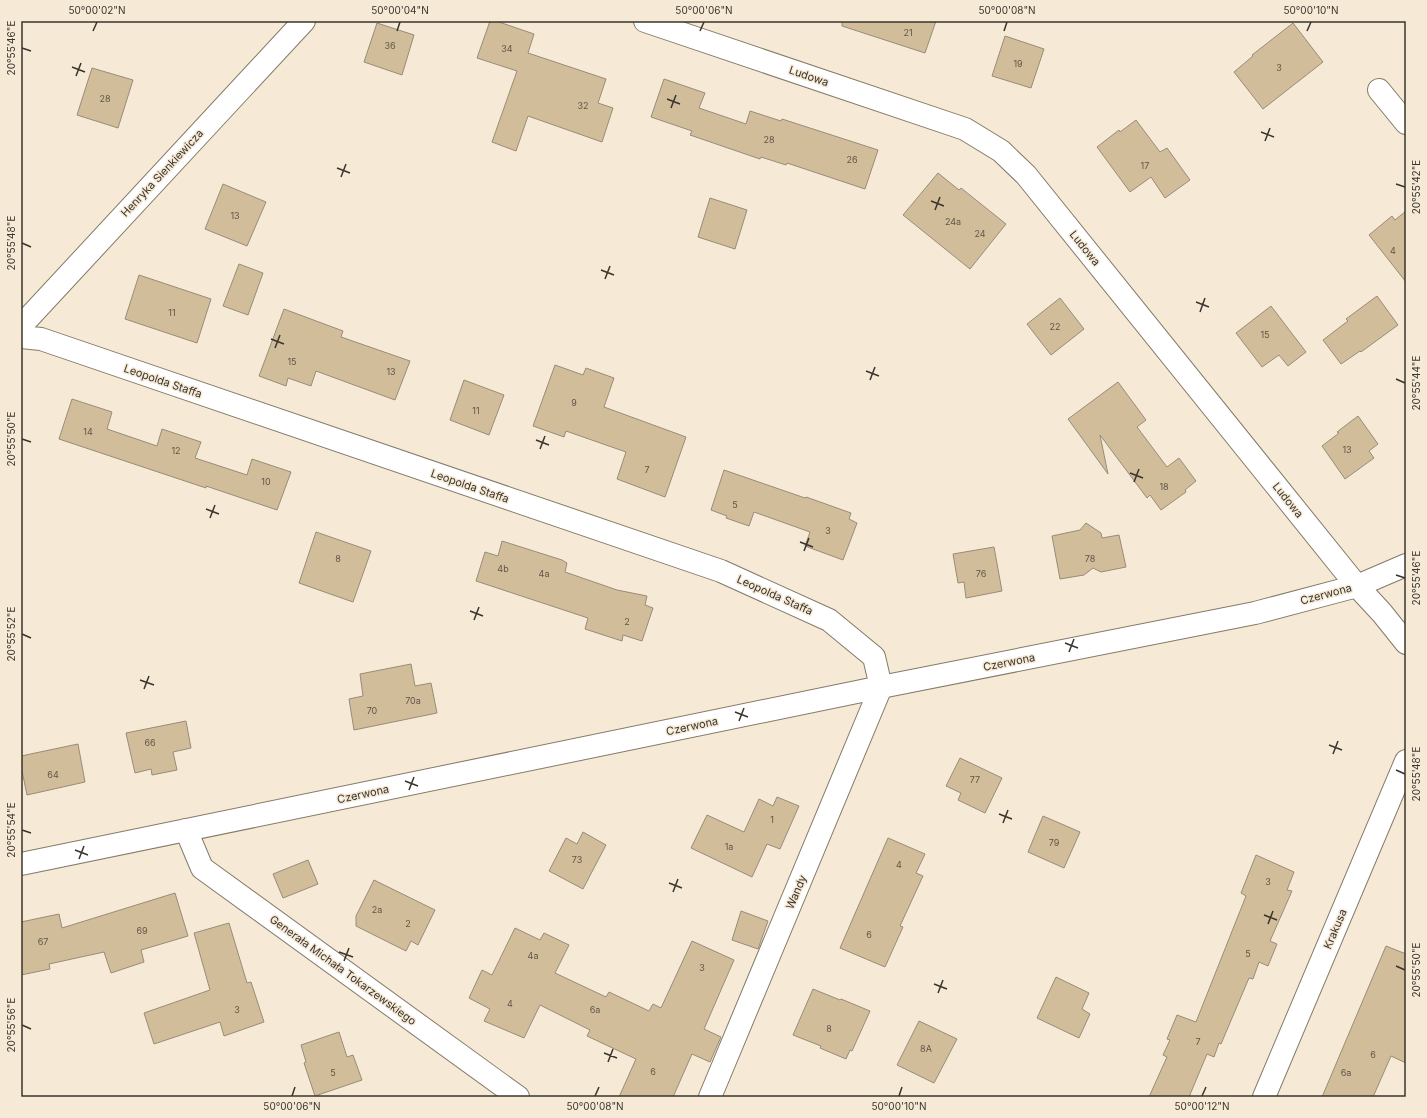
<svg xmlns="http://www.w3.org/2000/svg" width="1427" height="1118" viewBox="0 0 1427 1118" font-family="Inter,sans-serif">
<rect width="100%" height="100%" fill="#f6ead7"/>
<path fill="#d2bd9a" stroke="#978c7a" d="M 490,21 L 496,21 L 534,34 L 528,53 L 606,79 L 598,103 L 613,108 L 602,142 L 528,116 L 516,151 L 492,142 L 517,71 L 477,58 Z
M 842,21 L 936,21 L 925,53 L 842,26 Z
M 377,23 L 414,35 L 402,75 L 364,62 Z
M 1293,23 L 1323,62 L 1263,109 L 1234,72 L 1253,56 L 1252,55 Z
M 1005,36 L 1044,49 L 1031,88 L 992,76 Z
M 92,68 L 133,80 L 118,128 L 77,115 Z
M 664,79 L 705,93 L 699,108 L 746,124 L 750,111 L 781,121 L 782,119 L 878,150 L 865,189 L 787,163 L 786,165 L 761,157 L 760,159 L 690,135 L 692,131 L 651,117 Z
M 1136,120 L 1160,152 L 1167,148 L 1190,180 L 1165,198 L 1151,177 L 1130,192 L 1097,147 L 1119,130 L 1120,132 Z
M 938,173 L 959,190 L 961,188 L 1006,224 L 970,269 L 903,215 Z
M 223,184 L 266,202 L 247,246 L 205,229 Z
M 710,198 L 747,210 L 735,249 L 698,237 Z
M 1406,211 L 1406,282 L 1369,235 L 1392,216 L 1395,220 Z
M 239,264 L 263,273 L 248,315 L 223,306 Z
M 139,275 L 211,299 L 197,343 L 125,319 Z
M 1377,296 L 1398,325 L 1361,352 L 1360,351 L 1341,364 L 1323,340 L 1348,321 L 1346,319 Z
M 1060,298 L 1084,329 L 1051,355 L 1027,324 Z
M 1271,306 L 1306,352 L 1288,366 L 1279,355 L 1262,367 L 1236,333 Z
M 284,309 L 343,331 L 341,337 L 410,361 L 395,400 L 316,371 L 311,386 L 288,378 L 286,386 L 259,376 Z
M 555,365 L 583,375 L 586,368 L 614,378 L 604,407 L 686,437 L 665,497 L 617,479 L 626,452 L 566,431 L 564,437 L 533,426 Z
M 464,380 L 504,395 L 489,435 L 450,420 Z
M 1118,382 L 1146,420 L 1137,427 L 1167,467 L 1179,458 L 1196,481 L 1185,490 L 1186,492 L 1161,510 L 1150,495 L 1147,498 L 1100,435 L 1108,474 L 1068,419 Z
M 72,399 L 112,412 L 107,429 L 157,446 L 162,429 L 201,442 L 195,458 L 247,475 L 252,459 L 291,472 L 277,510 L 206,486 L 206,488 L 59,439 Z
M 1358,416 L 1378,444 L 1369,451 L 1374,458 L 1345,479 L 1322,446 L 1339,433 L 1337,432 Z
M 724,470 L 805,498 L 806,497 L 851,513 L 849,519 L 857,523 L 843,560 L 805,546 L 810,532 L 754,512 L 749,526 L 726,518 L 727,516 L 711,510 Z
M 1086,523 L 1101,533 L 1102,538 L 1119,535 L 1126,567 L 1101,572 L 1093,568 L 1084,575 L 1060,579 L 1052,536 L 1080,530 Z
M 316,532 L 371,551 L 353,602 L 299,583 Z
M 502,541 L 562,560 L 567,563 L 565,572 L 617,590 L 647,596 L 645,605 L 653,608 L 642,641 L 623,635 L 622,641 L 585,629 L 588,618 L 476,581 L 485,552 L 498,556 Z
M 994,547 L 1002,591 L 966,598 L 964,582 L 958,583 L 953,554 Z
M 411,664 L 415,686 L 431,683 L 437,713 L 354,730 L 349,699 L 363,696 L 360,674 Z
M 186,721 L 191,748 L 173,752 L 177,770 L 152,775 L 151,769 L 135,773 L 126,733 Z
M 78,744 L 85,782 L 27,795 L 21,766 L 21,756 Z
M 960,758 L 1002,778 L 985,813 L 958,800 L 961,793 L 946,786 Z
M 777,797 L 799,806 L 780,849 L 767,844 L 752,877 L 691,848 L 707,815 L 744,832 L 759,799 L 773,806 Z
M 1043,816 L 1080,832 L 1064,868 L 1028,852 Z
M 583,832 L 606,845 L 583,889 L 549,871 L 566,838 L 577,844 Z
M 888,838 L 925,854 L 916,873 L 923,876 L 900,926 L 903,927 L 885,967 L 840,948 Z
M 1256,855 L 1294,872 L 1287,890 L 1292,891 L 1270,941 L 1277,944 L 1268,966 L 1259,962 L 1253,979 L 1249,978 L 1221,1044 L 1219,1043 L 1214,1057 L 1207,1054 L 1189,1097 L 1149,1097 L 1167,1057 L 1163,1055 L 1170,1040 L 1167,1039 L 1177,1015 L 1196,1022 L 1246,896 L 1241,893 Z
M 308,860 L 318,884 L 283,898 L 273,874 Z
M 374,880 L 435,910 L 418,945 L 411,941 L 406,951 L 356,926 L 356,916 Z
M 175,893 L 188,936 L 141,950 L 144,962 L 111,973 L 104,952 L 49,964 L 50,969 L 21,975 L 21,922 L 59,914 L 62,928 Z
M 741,911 L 768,921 L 758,949 L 732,940 Z
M 229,923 L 247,983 L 251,982 L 264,1022 L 224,1036 L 220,1022 L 154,1044 L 144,1013 L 210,990 L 194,933 Z
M 515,928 L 540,940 L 544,933 L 569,945 L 555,973 L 606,997 L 609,992 L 649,1011 L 653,1004 L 661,1008 L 692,941 L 734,960 L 704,1029 L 721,1037 L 710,1062 L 692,1054 L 673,1097 L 619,1097 L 636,1059 L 587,1036 L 590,1030 L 540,1005 L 524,1038 L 484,1021 L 490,1009 L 469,998 L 482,970 L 492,975 Z
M 1386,946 L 1406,954 L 1406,1063 L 1391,1056 L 1373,1097 L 1322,1097 Z
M 1056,977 L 1089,993 L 1082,1009 L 1090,1014 L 1079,1038 L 1037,1018 Z
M 813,989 L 840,1000 L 841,999 L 870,1011 L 852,1051 L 850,1050 L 846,1059 L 820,1048 L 821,1046 L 793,1035 Z
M 919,1021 L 957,1039 L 934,1083 L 897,1065 Z
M 339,1032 L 347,1057 L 353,1055 L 362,1080 L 315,1096 L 304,1063 L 306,1062 L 301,1045 Z"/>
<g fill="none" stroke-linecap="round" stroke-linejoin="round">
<g stroke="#847a68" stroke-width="24">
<path id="minor" d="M 645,21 L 965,129 L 1001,151 L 1026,175 L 1357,586 L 1382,613 L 1406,643
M 1379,90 L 1406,123
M 21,326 L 304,21
M 21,337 L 41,339 L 721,571 L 829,620 L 874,657 L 881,687 L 710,1097
M 186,830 L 202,868 L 518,1097
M 1264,1097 L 1406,761"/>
</g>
<g stroke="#847a68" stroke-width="24">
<path id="major" d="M 21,864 L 881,687 L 1255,613 L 1357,586 L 1406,565"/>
</g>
<use href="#minor" stroke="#fff" stroke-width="22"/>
<use href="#major" stroke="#fff" stroke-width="22"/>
</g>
<path fill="none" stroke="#39342c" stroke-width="1.5" d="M 93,31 L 97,22M 397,31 L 400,22M 700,31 L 704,22M 1004,31 L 1007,22M 1307,31 L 1311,22M 22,48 L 31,51M 72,67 L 85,72M 76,76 L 81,63M 667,99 L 680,104M 671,108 L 676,95M 1261,132 L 1274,137M 1265,141 L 1270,128M 337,168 L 350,173M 341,177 L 346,164M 1396,184 L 1405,187M 931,201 L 944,206M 935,210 L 940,197M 22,243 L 31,247M 601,270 L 614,275M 605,279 L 610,266M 1196,302 L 1209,307M 1200,312 L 1205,298M 271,339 L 284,344M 275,348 L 280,335M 866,371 L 879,376M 1396,379 L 1405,383M 870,380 L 875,367M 22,439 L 31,442M 536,440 L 549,445M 540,449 L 545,436M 1130,473 L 1143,478M 1134,482 L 1139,469M 206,509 L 219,514M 210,518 L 215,505M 800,542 L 813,547M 804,551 L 809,538M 1396,575 L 1405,578M 470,611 L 483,616M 474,620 L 479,607M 22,634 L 31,638M 1065,643 L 1078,648M 1069,652 L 1074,639M 140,680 L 154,685M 144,689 L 149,676M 735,712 L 748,717M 739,721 L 744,708M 1329,745 L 1342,750M 1333,754 L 1338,741M 1396,770 L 1405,774M 405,781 L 418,786M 409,790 L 414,777M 999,814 L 1012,819M 1003,823 L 1008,810M 22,830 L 31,833M 75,850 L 88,855M 79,859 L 84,846M 669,883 L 682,888M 673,892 L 678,879M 1264,915 L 1277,920M 1268,924 L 1273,911M 339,952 L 353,957M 344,961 L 349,948M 1396,966 L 1405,970M 934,984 L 947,989M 938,993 L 943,980M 22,1025 L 31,1029M 604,1053 L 617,1058M 608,1062 L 613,1049M 292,1096 L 295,1087M 595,1096 L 599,1087M 899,1096 L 902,1087M 1202,1096 L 1206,1087"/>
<g text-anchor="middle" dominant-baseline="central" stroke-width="3" stroke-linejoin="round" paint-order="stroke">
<g font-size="9" fill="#5f5648">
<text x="908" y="32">21</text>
<text x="390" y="45">36</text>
<text x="507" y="48">34</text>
<text x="1018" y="63">19</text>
<text x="1279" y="67">3</text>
<text x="105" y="98">28</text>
<text x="583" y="105">32</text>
<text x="769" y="139">28</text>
<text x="852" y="159">26</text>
<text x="1145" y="165">17</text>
<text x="235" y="215">13</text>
<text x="953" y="221">24a</text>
<text x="980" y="233">24</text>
<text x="1393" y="250">4</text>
<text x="172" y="312">11</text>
<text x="1055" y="326">22</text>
<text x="1265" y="334">15</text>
<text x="292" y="361">15</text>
<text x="391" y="371">13</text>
<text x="574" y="402">9</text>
<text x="476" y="410">11</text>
<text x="88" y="431">14</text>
<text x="1347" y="449">13</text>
<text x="176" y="450">12</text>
<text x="647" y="469">7</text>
<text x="266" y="481">10</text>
<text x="1164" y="486">18</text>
<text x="735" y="504">5</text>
<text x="828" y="530">3</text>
<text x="338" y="558">8</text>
<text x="1090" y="558">78</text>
<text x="503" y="568">4b</text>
<text x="544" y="573">4a</text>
<text x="981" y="573">76</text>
<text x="627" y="621">2</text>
<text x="413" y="700">70a</text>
<text x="372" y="710">70</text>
<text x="150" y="742">66</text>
<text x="53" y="774">64</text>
<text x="975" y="779">77</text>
<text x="772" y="819">1</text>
<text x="1054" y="842">79</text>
<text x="729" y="846">1a</text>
<text x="577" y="859">73</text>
<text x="899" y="864">4</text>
<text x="1268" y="881">3</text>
<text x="377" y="909">2a</text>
<text x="408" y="923">2</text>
<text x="142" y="930">69</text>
<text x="869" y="934">6</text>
<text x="43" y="941">67</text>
<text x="1248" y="953">5</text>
<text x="533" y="955">4a</text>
<text x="702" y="967">3</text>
<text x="510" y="1003">4</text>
<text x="237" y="1009">3</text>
<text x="595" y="1009">6a</text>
<text x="829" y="1028">8</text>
<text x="1198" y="1041">7</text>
<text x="926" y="1048">8A</text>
<text x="1373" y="1054">6</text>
<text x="653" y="1071">6</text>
<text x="333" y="1072">5</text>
<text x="1346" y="1072">6a</text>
</g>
<g font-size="11" fill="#39342c" stroke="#f6ead7">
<text transform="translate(809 76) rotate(19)">Ludowa</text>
<text transform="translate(162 173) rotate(-47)">Henryka Sienkiewicza</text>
<text transform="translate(1085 248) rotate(51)">Ludowa</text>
<text transform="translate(163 381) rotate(19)">Leopolda Staffa</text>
<text transform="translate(470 486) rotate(19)">Leopolda Staffa</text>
<text transform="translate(1288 500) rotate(51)">Ludowa</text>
<text transform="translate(1326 594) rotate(-15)">Czerwona</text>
<text transform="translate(775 595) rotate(24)">Leopolda Staffa</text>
<text transform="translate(1009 662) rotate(-11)">Czerwona</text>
<text transform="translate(692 726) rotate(-12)">Czerwona</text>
<text transform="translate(363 794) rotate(-12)">Czerwona</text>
<text transform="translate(796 892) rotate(-67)">Wandy</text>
<text transform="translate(1335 929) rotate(-67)">Krakusa</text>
<text transform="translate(343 970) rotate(36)">Generała Michała Tokarzewskiego</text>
</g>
</g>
<rect width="1427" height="1118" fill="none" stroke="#f6ead7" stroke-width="44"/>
<rect x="22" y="22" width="1383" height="1074" fill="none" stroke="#39342c" stroke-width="1.5"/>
<g font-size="10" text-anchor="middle" fill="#39342c">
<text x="97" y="14">50°00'02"N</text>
<text x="400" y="14">50°00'04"N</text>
<text x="704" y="14">50°00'06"N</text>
<text x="1007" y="14">50°00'08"N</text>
<text x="1311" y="14">50°00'10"N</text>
<text transform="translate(11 48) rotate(-90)" y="4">20°55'46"E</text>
<text transform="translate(1416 187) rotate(-90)" y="4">20°55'42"E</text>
<text transform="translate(11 243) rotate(-90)" y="4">20°55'48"E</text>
<text transform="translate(1416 383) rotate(-90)" y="4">20°55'44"E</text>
<text transform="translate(11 439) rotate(-90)" y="4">20°55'50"E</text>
<text transform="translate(1416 578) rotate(-90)" y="4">20°55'46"E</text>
<text transform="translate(11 634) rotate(-90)" y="4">20°55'52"E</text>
<text transform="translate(1416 774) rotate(-90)" y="4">20°55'48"E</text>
<text transform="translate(11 830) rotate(-90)" y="4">20°55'54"E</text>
<text transform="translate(1416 970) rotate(-90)" y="4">20°55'50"E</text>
<text transform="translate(11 1025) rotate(-90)" y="4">20°55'56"E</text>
<text x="292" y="1110">50°00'06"N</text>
<text x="595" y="1110">50°00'08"N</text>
<text x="899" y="1110">50°00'10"N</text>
<text x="1202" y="1110">50°00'12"N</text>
</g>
</svg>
